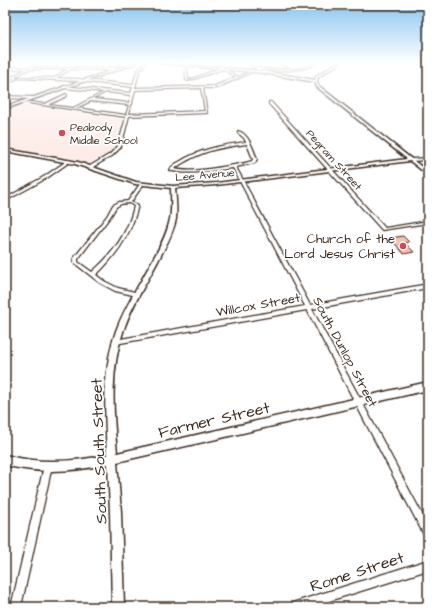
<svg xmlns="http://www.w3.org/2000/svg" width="433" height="612" viewBox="0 0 433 612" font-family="'Architects Daughter',sans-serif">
<rect width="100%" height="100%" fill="#fff"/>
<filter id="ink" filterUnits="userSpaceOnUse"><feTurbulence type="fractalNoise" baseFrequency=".025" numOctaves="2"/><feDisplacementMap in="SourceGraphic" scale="8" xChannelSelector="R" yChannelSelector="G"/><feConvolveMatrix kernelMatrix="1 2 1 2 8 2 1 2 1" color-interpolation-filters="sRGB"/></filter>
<g filter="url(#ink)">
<path fill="#fdece7" d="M 20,104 L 123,119 L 114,148 L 108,153 L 90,164 L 5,148 L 5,109 Z"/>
<path fill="#f9bfb0" stroke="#3b2a1e" d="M 403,236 L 409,242 L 405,243 L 414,252 L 404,254 L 390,238 Z"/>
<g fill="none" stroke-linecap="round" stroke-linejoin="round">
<g stroke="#3b2a1e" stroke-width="2.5">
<path id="minor" d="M 37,63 L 40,63 L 32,68 L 70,68 L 78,63 L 80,63 L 73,68 L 111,68 L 118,63 L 120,63 L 113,68 L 116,69 L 115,70 L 71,69 L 56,78 L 78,79 L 133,85 L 137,71 L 144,63 L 146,63 L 139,71 L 135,88 L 215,86 L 236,77 L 223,69 L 188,81 L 186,80 L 185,65 L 186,64 L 187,65 L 188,80 L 189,80 L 221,68 L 214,63 L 216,63 L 238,77 L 252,71 L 254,71 L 216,88 L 203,88 L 207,113 L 129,116 L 121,147 L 112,156 L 91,168 L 89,167 L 90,166 L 110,154 L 118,146 L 126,117 L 21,102 L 22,101 L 45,104 L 66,94 L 67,96 L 48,105 L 73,108 L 104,92 L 64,88 L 63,86 L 131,93 L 133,87 L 78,81 L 17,78 L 5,86 L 5,84 L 14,78 L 5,78 L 5,76 L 11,77 L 26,69 L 5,69 L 5,67 L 29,68 ZM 29,69 L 68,69 L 54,78 L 14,77 ZM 201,88 L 205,111 L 129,114 L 131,105 L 132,104 L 132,103 L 135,90 ZM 106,92 L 131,95 L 129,103 L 93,99 ZM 91,101 L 129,105 L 126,115 L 76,108 Z
M 175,63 L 179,63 L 174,65 L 173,64 Z
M 247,63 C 252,64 254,67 259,68 C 265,70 281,69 288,69 L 279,63 C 284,64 287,68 291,69 C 300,71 309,64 317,63 C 301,73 278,70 260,70 L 259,71 Z
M 5,96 L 33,97 L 34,98 L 33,99 L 5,98 Z
M 269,102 L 271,102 L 385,228 L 428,221 L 428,223 L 382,230 L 269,104 Z
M 238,131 C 249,134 253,149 257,159 L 255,163 L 236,167 L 310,305 L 428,284 L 428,288 L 312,309 L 428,525 L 428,538 L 425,537 L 307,310 L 115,344 L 113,344 L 112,342 L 113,340 L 115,340 L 305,306 L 233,168 C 218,170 184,176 170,170 C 172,165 175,164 179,162 C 200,149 222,145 246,142 L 244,138 L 238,133 ZM 247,144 L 253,159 L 252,161 C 246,163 240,164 234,165 C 215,168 194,173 174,169 L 175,168 C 201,151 217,148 247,144 Z
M 428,158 L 428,160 L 411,161 L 409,160 L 411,159 Z
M 68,160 L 71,161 L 47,178 L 9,199 L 6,198 L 45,176 Z
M 140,184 L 143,185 L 131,202 L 138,205 C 132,233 117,255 96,275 L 104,281 L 118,288 L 139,293 L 140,294 L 139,295 L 137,296 L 115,291 L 100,283 L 73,262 L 74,258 L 107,216 L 113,205 L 119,202 L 128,201 ZM 129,203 L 134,206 C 128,233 113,254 92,272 L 78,262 L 78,259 L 110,217 L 116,207 L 121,204 Z
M 48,462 L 51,463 L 52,466 L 21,607 L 11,607 L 44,466 L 45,463 Z
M 428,560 L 428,570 L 310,607 L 290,607 L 292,604 L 295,602 Z"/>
</g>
<g stroke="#3b2a1e" stroke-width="3">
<path id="tertiary" d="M 159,63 L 263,71 L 315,80 L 316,76 L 337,63 L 340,63 L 318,77 L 317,82 L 319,86 L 428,172 L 428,175 L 410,161 L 216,185 L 175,188 C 176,198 177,209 176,219 C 173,234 165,247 158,261 C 146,284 131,306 123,332 C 110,370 113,413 117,453 L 428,382 L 428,390 L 117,462 L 121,512 L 124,607 L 112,607 L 110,512 L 108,464 C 74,472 38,474 5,465 L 5,455 C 38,464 74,462 107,455 C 105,414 102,369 116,331 C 125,306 140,284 152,261 C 160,247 167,234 170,219 C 172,209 171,198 171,188 L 135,184 L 75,164 L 5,151 L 5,149 L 78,162 L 136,182 L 173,186 L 216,183 L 407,159 L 317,87 L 315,82 L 263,73 Z"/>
</g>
<g stroke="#3b2a1e" stroke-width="3">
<path id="secondary" d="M 133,63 L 137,63 L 5,109 L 5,107 Z"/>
</g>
<use href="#minor" fill="#fff" fill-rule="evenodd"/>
<use href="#tertiary" fill="#fff" fill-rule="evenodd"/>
<use href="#secondary" fill="#fff" fill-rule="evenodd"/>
</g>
</g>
<linearGradient id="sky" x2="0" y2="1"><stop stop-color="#87c4ef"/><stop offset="0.42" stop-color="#fff"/><stop offset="1" stop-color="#fff" stop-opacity="0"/></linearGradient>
<rect width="433" height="149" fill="url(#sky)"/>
<g fill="#d1495b" stroke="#fff" stroke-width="1.5">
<circle cx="62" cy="133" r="4"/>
<circle cx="403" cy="246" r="4"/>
</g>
<g text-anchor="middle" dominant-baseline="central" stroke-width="3.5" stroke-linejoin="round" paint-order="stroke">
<g font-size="11" fill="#3b2a1e" stroke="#fff" text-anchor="start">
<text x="70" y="127">Peabody<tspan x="70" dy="13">Middle School</tspan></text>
</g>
<g font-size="11" fill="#3b2a1e" stroke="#fff">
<text transform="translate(334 160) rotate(48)">Pegram Street</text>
<text transform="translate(205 175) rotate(-5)">Lee Avenue</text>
</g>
<g font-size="13" fill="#3b2a1e" stroke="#fff" text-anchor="end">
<text x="395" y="239">Church of the<tspan x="395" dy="15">Lord Jesus Christ</tspan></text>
</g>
<g font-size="13" fill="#3b2a1e" stroke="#fff">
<text transform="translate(258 305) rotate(-10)">Willcox Street</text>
<text transform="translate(345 352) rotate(62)">South Dunlop Street</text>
</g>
<g font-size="16" fill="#3b2a1e" stroke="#fff">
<text transform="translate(214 420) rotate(-13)">Farmer Street</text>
<text transform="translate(99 451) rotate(-92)">South South Street</text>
<text transform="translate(357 572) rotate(-18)">Rome Street</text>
</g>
</g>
<rect width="433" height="612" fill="none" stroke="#fff" stroke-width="20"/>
<rect x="10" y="10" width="413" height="592" fill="none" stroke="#3b2a1e" stroke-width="1.5" filter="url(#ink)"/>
</svg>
